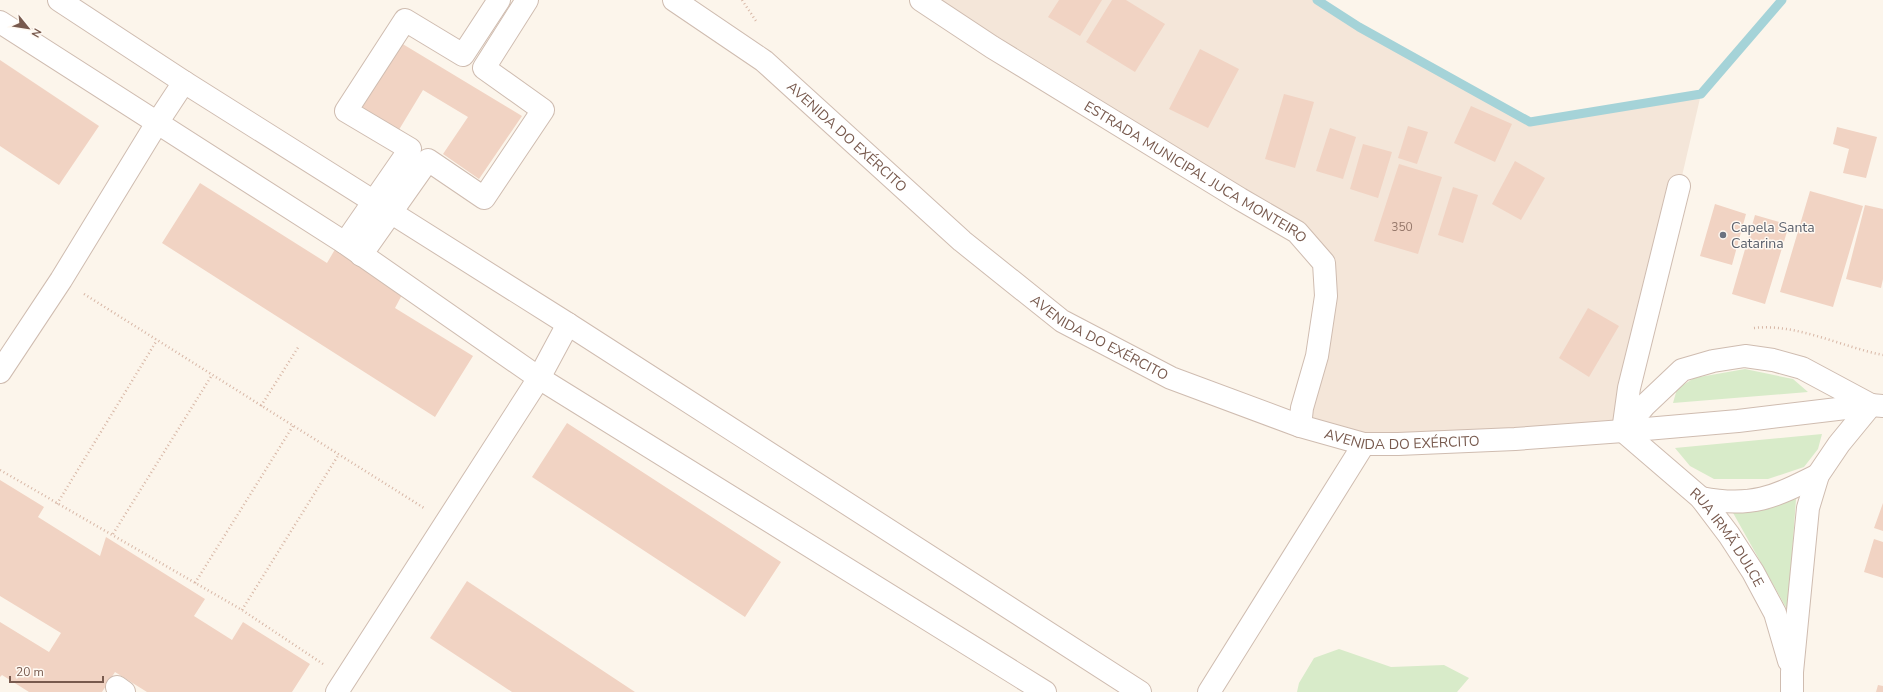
<svg xmlns="http://www.w3.org/2000/svg" width="1883" height="692" viewBox="0 0 1883 692" font-family="'Nunito Sans',sans-serif">
<rect width="100%" height="100%" fill="#fcf5eb"/>
<path fill="#f4e6d9" d="M 921,0 L 1317,0 L 1359,27 L 1530,122 L 1701,94 L 1623,431 L 1398,444 L 1300,426 L 1324,263 L 1297,232 Z"/>
<path fill="#d8ebc9" d="M 1745,369 L 1793,379 L 1808,392 L 1673,403 L 1677,389 L 1694,378 Z
M 1822,434 L 1818,449 L 1804,467 L 1768,479 L 1714,479 L 1690,466 L 1675,448 Z
M 1796,499 L 1788,611 L 1732,511 Z
M 1339,649 L 1391,667 L 1444,665 L 1469,678 L 1457,692 L 1297,692 L 1299,683 L 1314,658 Z"/>
<g fill="none" stroke-linecap="round" stroke-linejoin="round">
<path stroke="#a5d3d8" stroke-width="9" d="M 1317,0 L 1359,27 L 1530,122 L 1701,94 L 1782,0"/>
</g>
<path fill="#f1d3c3" d="M 1059,0 L 1102,0 L 1080,36 L 1048,17 Z
M 1112,0 L 1126,0 L 1165,24 L 1135,72 L 1086,42 Z
M 401,43 L 522,116 L 479,179 L 443,154 L 468,117 L 423,90 L 397,133 L 360,108 Z
M 1200,49 L 1239,69 L 1208,128 L 1169,109 Z
M 0,60 L 99,126 L 59,185 L 0,146 Z
M 1284,94 L 1314,102 L 1295,168 L 1265,159 Z
M 1471,106 L 1512,124 L 1495,162 L 1454,143 Z
M 1408,126 L 1428,132 L 1417,164 L 1398,158 Z
M 1837,127 L 1877,137 L 1866,178 L 1843,173 L 1849,149 L 1833,144 Z
M 1330,128 L 1356,137 L 1343,179 L 1316,171 Z
M 1363,144 L 1392,152 L 1378,198 L 1350,189 Z
M 1515,161 L 1545,178 L 1521,220 L 1492,204 Z
M 1399,164 L 1442,177 L 1418,254 L 1374,241 Z
M 200,183 L 327,263 L 337,246 L 404,291 L 395,308 L 473,356 L 435,417 L 162,243 Z
M 1453,187 L 1478,195 L 1463,243 L 1438,235 Z
M 1810,191 L 1863,206 L 1833,307 L 1780,292 Z
M 1715,204 L 1746,214 L 1732,265 L 1700,256 Z
M 1865,205 L 1883,209 L 1883,279 L 1881,288 L 1846,279 Z
M 1755,215 L 1789,225 L 1765,304 L 1732,294 Z
M 1588,308 L 1619,326 L 1589,377 L 1559,358 Z
M 567,423 L 781,562 L 745,617 L 532,477 Z
M 0,480 L 44,507 L 38,517 L 100,556 L 106,537 L 205,599 L 194,616 L 232,640 L 243,622 L 310,664 L 292,692 L 147,692 L 115,672 L 102,692 L 29,692 L 2,675 L 0,677 L 0,622 L 49,652 L 61,633 L 0,596 Z
M 1883,503 L 1883,531 L 1874,528 Z
M 1874,539 L 1883,542 L 1883,578 L 1864,572 Z
M 467,581 L 635,692 L 512,692 L 430,638 Z
M 1878,685 L 1883,686 L 1883,692 L 1876,692 Z"/>
<g fill="none" stroke-linecap="round" stroke-linejoin="round">
<g stroke="#cfbcb0" stroke-width="24">
<g id="minor">
<path d="M 59,0 L 184,82 L 568,324 L 1140,692"/>
<path id="s1" d="M 674,0 L 764,61 L 962,241 L 1062,321 L 1171,378 L 1300,426 L 1364,444 L 1398,444 L 1515,439 L 1623,431 L 1738,421 L 1871,405 L 1883,406"/>
<path id="s2" d="M 921,0 L 992,47 L 1240,199 L 1297,232 L 1324,263 L 1326,296 L 1317,356 L 1302,408 L 1300,426"/>
<path d="M 0,22 L 345,243 L 539,378 L 1045,692"/>
<path d="M 345,243 L 410,149 L 346,111 L 405,20 L 463,55 L 499,0"/>
<path d="M 361,255 L 428,160 L 484,198 L 543,110 L 484,68 L 527,0"/>
<path d="M 0,372 L 61,280 L 157,123 L 184,82"/>
<path id="s3" d="M 1623,431 L 1701,498 L 1729,535 L 1753,572 L 1775,613 L 1789,661"/>
<path d="M 1623,431 L 1645,405 L 1682,370 L 1713,361 L 1745,356 L 1773,360 L 1802,368 L 1871,405"/>
<path d="M 1623,431 L 1629,388 L 1679,186"/>
<path d="M 1701,498 C 1752,508 1774,497 1818,475"/>
<path d="M 117,687 L 124,692"/>
<path d="M 337,692 L 539,378 L 568,324"/>
<path d="M 1209,692 L 1364,444"/>
<path d="M 1792,692 L 1792,672 L 1808,508 L 1818,475 L 1839,444 L 1871,405"/>
</g>
</g>
<path stroke="#d7b6a5" stroke-width="2.5" stroke-dasharray="1 3" stroke-linecap="butt" d="M 742,0 L 756,21
M 84,294 L 424,508
M 1754,328 C 1796,323 1842,347 1883,355
M 261,406 L 299,346
M 0,470 L 242,610 L 323,664
M 57,504 L 157,340
M 113,534 L 212,375
M 195,583 L 293,426
M 242,610 L 339,454"/>
<use href="#minor" stroke="#fff" stroke-width="22"/>
</g>
<circle fill="#6b7280" stroke="#fff9f2" stroke-width="1.5" cx="1723" cy="235" r="4"/>
<g text-anchor="middle" dominant-baseline="central" stroke-width="3" stroke-linejoin="round" paint-order="stroke">
<g font-size="12" fill="#96786b">
<text x="1402" y="227">350</text>
</g>
<g font-size="14" fill="#785a4e" stroke="#fff9f2">
<text stroke="none"><textPath href="#s1" startOffset="221">AVENIDA DO EXÉRCITO</textPath></text>
<text stroke="none"><textPath href="#s2" startOffset="324">ESTRADA MUNICIPAL JUCA MONTEIRO</textPath></text>
<text stroke="none"><textPath href="#s1" startOffset="545">AVENIDA DO EXÉRCITO</textPath></text>
<text stroke="none"><textPath href="#s1" startOffset="869">AVENIDA DO EXÉRCITO</textPath></text>
<text stroke="none"><textPath href="#s3" startOffset="150">RUA IRMÃ DULCE</textPath></text>
</g>
<g font-size="14" fill="#5b616d" stroke="#fff9f2" text-anchor="start">
<text x="1731" y="227">Capela Santa<tspan x="1731" dy="16">Catarina</tspan></text>
</g>
</g>
<g transform="translate(28 28) rotate(120)" stroke="#fff9f2" stroke-width="3" paint-order="stroke">
<path d="M0-3L7 15L0 10L-7 15Z" fill="#785a4e"/>
<text y="-6" font-size="11" font-weight="bold" text-anchor="middle" fill="#785a4e">N</text>
</g>
<path d="M10 676v6h93v-6" fill="none" stroke="#785a4e" stroke-width="2"/>
<text x="16" y="676" font-size="12" fill="#785a4e" stroke="#fff9f2" stroke-width="3" paint-order="stroke">20 m</text>
</svg>
